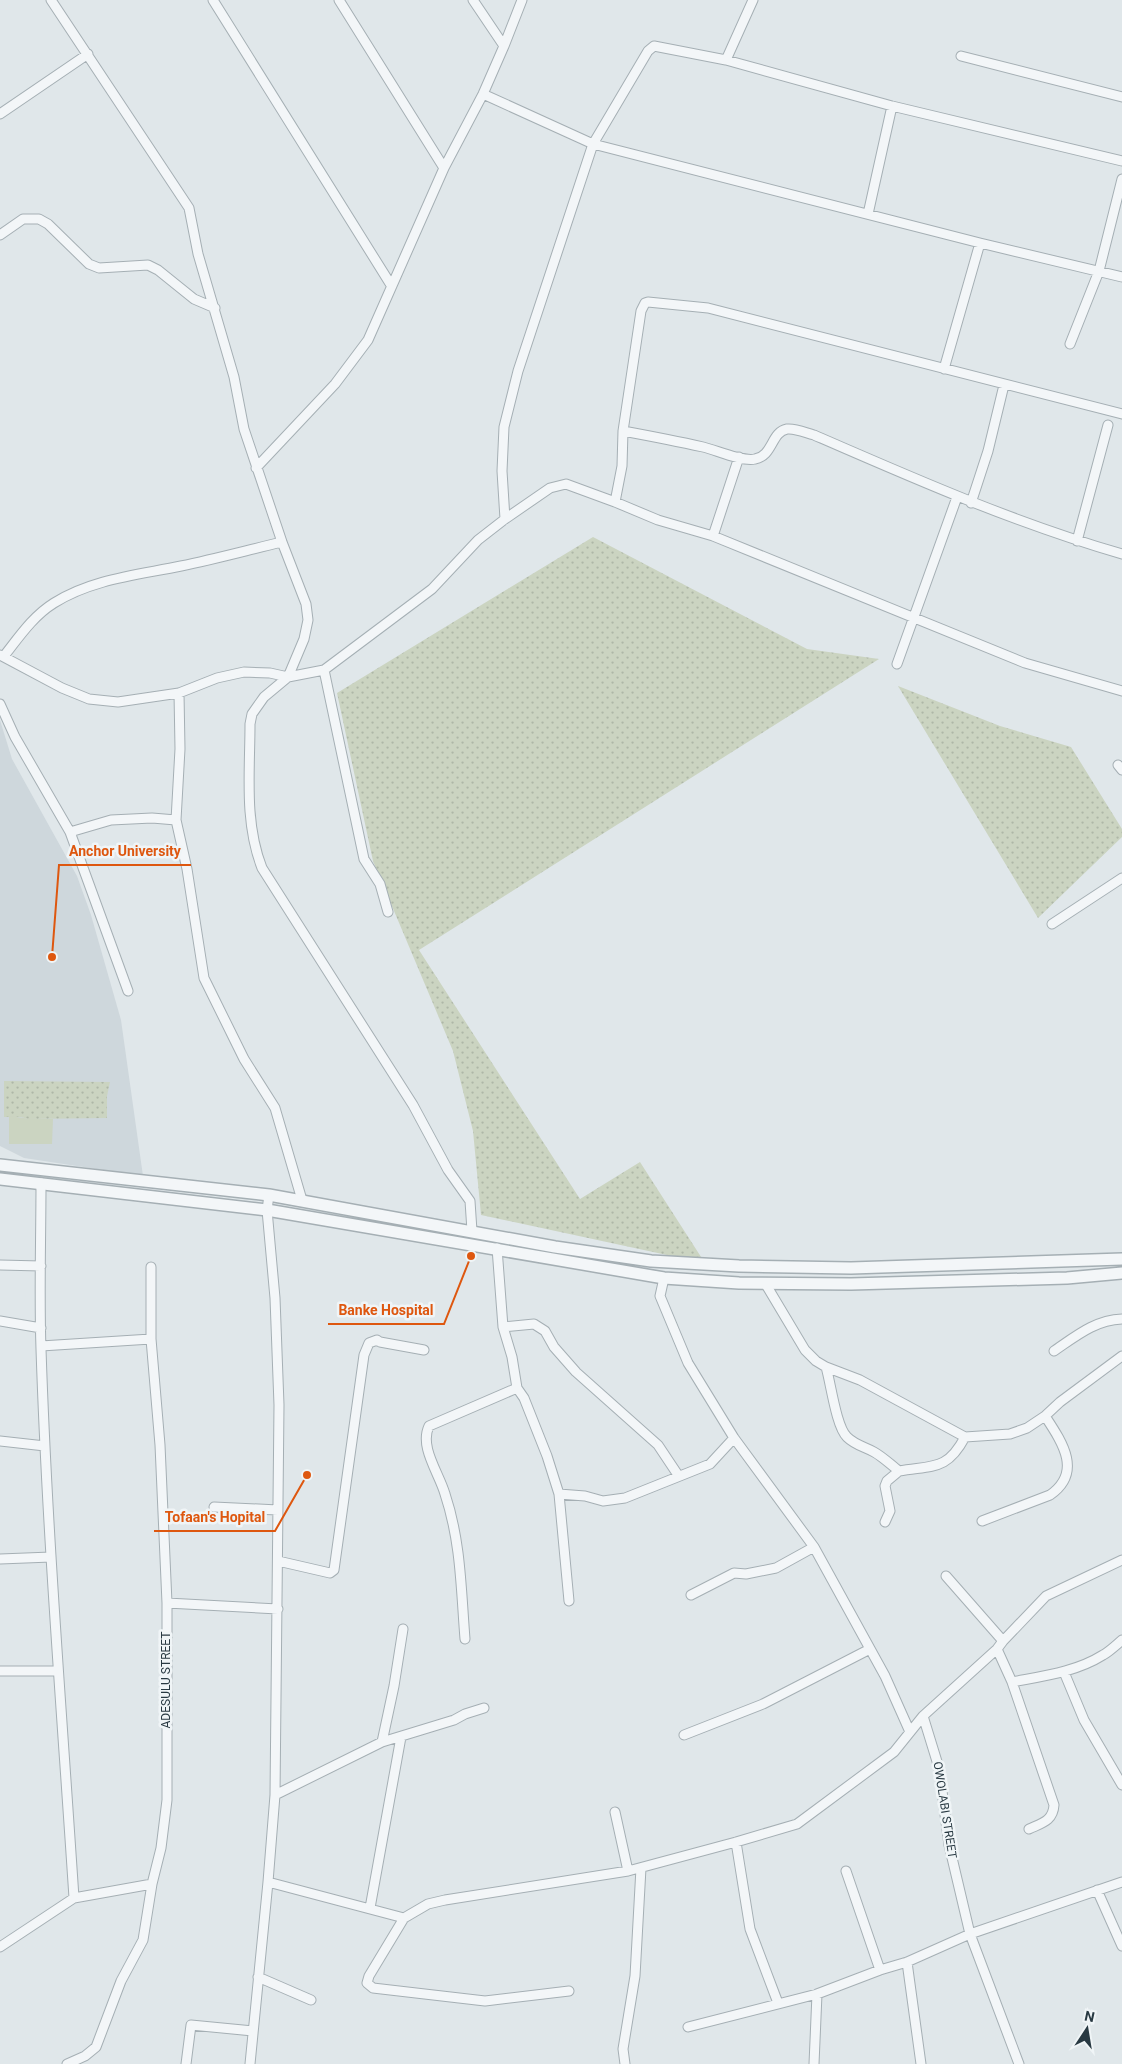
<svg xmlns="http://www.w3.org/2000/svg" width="1122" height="2064" viewBox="0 0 1122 2064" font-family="Roboto,sans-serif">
<defs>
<pattern id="grass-dots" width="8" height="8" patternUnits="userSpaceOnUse" patternTransform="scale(1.25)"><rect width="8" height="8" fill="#cbd4c1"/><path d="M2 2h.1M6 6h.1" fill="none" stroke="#aeb7a7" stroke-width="1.8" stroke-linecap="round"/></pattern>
</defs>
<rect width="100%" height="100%" fill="#e0e7ea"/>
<path fill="#ced7dc" d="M 0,720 L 12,759 L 77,876 L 91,915 L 121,1020 L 143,1176 L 24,1158 L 0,1146 Z"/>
<path fill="url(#grass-dots)" d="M 593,537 L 807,649 L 879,659 L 419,950 L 580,1199 L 640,1162 L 703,1260 L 667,1255 L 481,1215 L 473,1131 L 453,1051 L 373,861 L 337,693 Z
M 898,686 L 1000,726 L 1071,747 L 1122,829 L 1122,837 L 1038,918 Z
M 4,1081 L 110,1082 L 107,1096 L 107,1118 L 28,1119 L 21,1117 L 4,1117 Z"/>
<path fill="#cbd4c1" d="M 9,1116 L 31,1119 L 53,1119 L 52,1144 L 9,1144 Z"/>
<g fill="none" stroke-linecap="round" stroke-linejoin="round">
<g stroke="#a5afb4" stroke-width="11">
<path id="minor" d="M 51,0 L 189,208 L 198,254 L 234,377 L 244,429 L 282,542 L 306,604 L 308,620 L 304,639 L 288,677 L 264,697 L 252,714 L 250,724 C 250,772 244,822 262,868 L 413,1105 L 448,1170 L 470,1201 L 472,1231
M 213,0 L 391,285
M 339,0 L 444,168
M 473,0 L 504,46
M 961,56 L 1122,97
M 726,60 L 753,0
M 483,94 L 593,144 L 980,243 L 1122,277
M 0,114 L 88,54
M 868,214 L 892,106
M 0,235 L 23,219 L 39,219 L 48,224 L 89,264 L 99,268 L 148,265 L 158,270 L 194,299 L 215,308
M 1070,344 L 1099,271 L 1122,179
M 944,369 L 980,243
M 623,431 C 650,436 676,441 703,447 C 716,450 742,462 755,459 C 773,456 771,432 787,429 C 796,428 806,433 814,435 C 915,479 1015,523 1122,554
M 256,468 L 335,384 L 368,340 L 444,168 L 483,94 L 504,46 L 522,0
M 615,502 L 622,466 L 623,431 L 641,311 L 645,303 L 648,302 L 708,308 L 1122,414
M 971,503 L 988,451 L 1004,385
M 505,519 L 502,471 L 504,427 L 518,371 L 593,144 L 648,51 L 654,46 L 726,60 L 892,106 L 1122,161
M 713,536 L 739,457
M 1077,541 L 1108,425
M 0,655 L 62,688 L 89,699 L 118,702 L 179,693 L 217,678 L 244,672 L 270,673 L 288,677 L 324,670 L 432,589 L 478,540 L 505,519 L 550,488 L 566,484 L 615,502 L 658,520 L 713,536 L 1025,663 L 1122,691
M 4,656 C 19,637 33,616 54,603 C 92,579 138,575 181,566 C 215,559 248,550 282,542
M 897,664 L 957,497
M 324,670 L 364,859 L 380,884 L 388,912
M 179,693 L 180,749 L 176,820 L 187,869 L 204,978 L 244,1059 L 275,1108 L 302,1200
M 0,704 L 15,737 L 70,832 L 128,991
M 1118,765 L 1122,770
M 70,832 L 111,820 L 152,818 L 176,820
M 1052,924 L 1122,878
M 41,1183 C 41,1238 39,1293 41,1349 C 47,1532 62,1715 74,1898
M 497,1248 L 503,1327 L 512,1357 L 517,1388 L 524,1398 L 547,1456 L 559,1494 L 569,1601
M 0,1265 L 41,1266
M 664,1278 L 660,1296 L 688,1363 L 734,1438 L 814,1547 L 885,1676 L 910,1732
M 765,1283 L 805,1350 L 816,1361 L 826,1367 L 860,1380 L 965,1437 L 1010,1434 L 1027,1428 L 1045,1416 L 1060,1402 L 1122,1356
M 0,1321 L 41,1328
M 503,1327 L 534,1324 L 545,1331 L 554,1347 L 576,1372 L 658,1445 L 678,1475
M 41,1346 L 151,1339
M 1054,1351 C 1076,1336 1095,1320 1122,1319
M 826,1367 C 831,1384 836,1426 847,1437 C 855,1445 865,1447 874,1452 C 883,1457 891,1465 899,1471 C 933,1465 947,1471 965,1437
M 0,1441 L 45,1446
M 559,1494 L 585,1496 L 603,1501 L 625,1498 L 710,1464 L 734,1438
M 214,1507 L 278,1510
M 982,1521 L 1050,1495 C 1083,1472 1062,1442 1045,1416
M 885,1522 L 890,1511 L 885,1486 L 887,1481 L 899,1471
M 0,1559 L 51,1557
M 278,1561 L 330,1573 L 334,1570 L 364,1355 L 369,1343 L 377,1340 L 380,1342 L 424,1350
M 946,1576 L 1003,1641
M 691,1595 L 734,1573 L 746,1574 L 776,1568 L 814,1547
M 167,1603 L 278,1609
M 465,1639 C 461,1589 461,1542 445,1494 C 439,1473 419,1447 429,1426 L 517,1388
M 997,1649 L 1012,1682 L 1054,1805 C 1053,1821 1042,1823 1029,1829
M 0,1671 L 57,1671
M 1064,1672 L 1084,1720 L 1122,1785
M 1012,1682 C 1043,1676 1076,1672 1103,1655 C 1110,1651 1116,1645 1122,1640
M 923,1716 L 939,1768 L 949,1845 L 970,1934 L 1019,2064
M 684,1735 L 763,1704 L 870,1649
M 382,1742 L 394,1686 L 403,1629
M 275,1795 L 382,1742 L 454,1720 L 465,1714 L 484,1708
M 615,1812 L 628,1871
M 736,1842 L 750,1929 L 778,2003
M 846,1871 L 880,1970
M 268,1882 L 404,1918
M 1097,1890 L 1122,1946
M 370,1908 L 401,1737
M 0,1947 L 74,1898 L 152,1884
M 907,1962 L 921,2064
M 258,1977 L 311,2000
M 569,1991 L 485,2001 L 373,1988 L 367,1983 L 369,1976 L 404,1918 L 428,1904 L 445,1900 L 628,1871 L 736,1842 L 797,1824 L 894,1752 L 923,1716 L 997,1649 L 1003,1641 L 1046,1596 L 1122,1560
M 688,2027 L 817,1994 L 880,1970 L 907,1962 L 970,1934 L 1122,1882
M 67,2064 L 85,2056 L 96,2047 L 121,1981 L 143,1940 L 152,1884 L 161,1848 L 167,1800 L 167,1603 L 160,1445 L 151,1339 L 151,1267
M 186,2064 L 191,2025 L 253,2031
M 250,2064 L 268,1882 L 275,1795 L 279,1405 L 275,1298 L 267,1210 L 269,1195
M 625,2064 L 623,2049 L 635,1976 L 641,1868
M 814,2064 L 817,1994"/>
</g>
<g stroke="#a5afb4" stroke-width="14">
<path id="tertiary" d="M 0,1165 L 269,1195 L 555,1247 L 651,1261 L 739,1266 L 851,1268 L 1122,1259
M 0,1179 L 267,1210 L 664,1278 L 739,1283 L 851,1284 L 1067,1278 L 1122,1273"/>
</g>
<use href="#minor" stroke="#f3f6f8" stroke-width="9"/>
<use href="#tertiary" stroke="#f3f6f8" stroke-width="11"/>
</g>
<g text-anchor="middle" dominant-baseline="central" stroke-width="5" stroke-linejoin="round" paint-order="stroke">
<g font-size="12" fill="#283942" stroke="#f0f5f7">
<text transform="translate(166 1680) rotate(-90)">ADESULU STREET</text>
<text transform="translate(945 1810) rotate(81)">OWOLABI STREET</text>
</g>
</g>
<path fill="none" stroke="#de570f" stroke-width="2" d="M52 957L59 865H191M471 1256L444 1324H328M307 1475L275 1531H154"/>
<g fill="#de570f" stroke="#f0f5f7" stroke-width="2">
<circle cx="52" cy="957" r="5"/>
<circle cx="471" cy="1256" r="5"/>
<circle cx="307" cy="1475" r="5"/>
</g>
<g font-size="14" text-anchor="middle" font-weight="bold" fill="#de570f" stroke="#f0f5f7" stroke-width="5" stroke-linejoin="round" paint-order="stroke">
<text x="125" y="856">Anchor University</text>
<text x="386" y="1315">Banke Hospital</text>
<text x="215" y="1522">Tofaan's Hopital</text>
</g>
<g transform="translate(1087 2029) rotate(12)" stroke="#f0f5f7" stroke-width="4" paint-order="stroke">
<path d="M0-4L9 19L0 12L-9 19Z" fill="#283942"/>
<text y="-8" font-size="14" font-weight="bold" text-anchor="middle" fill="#283942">N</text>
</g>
</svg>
